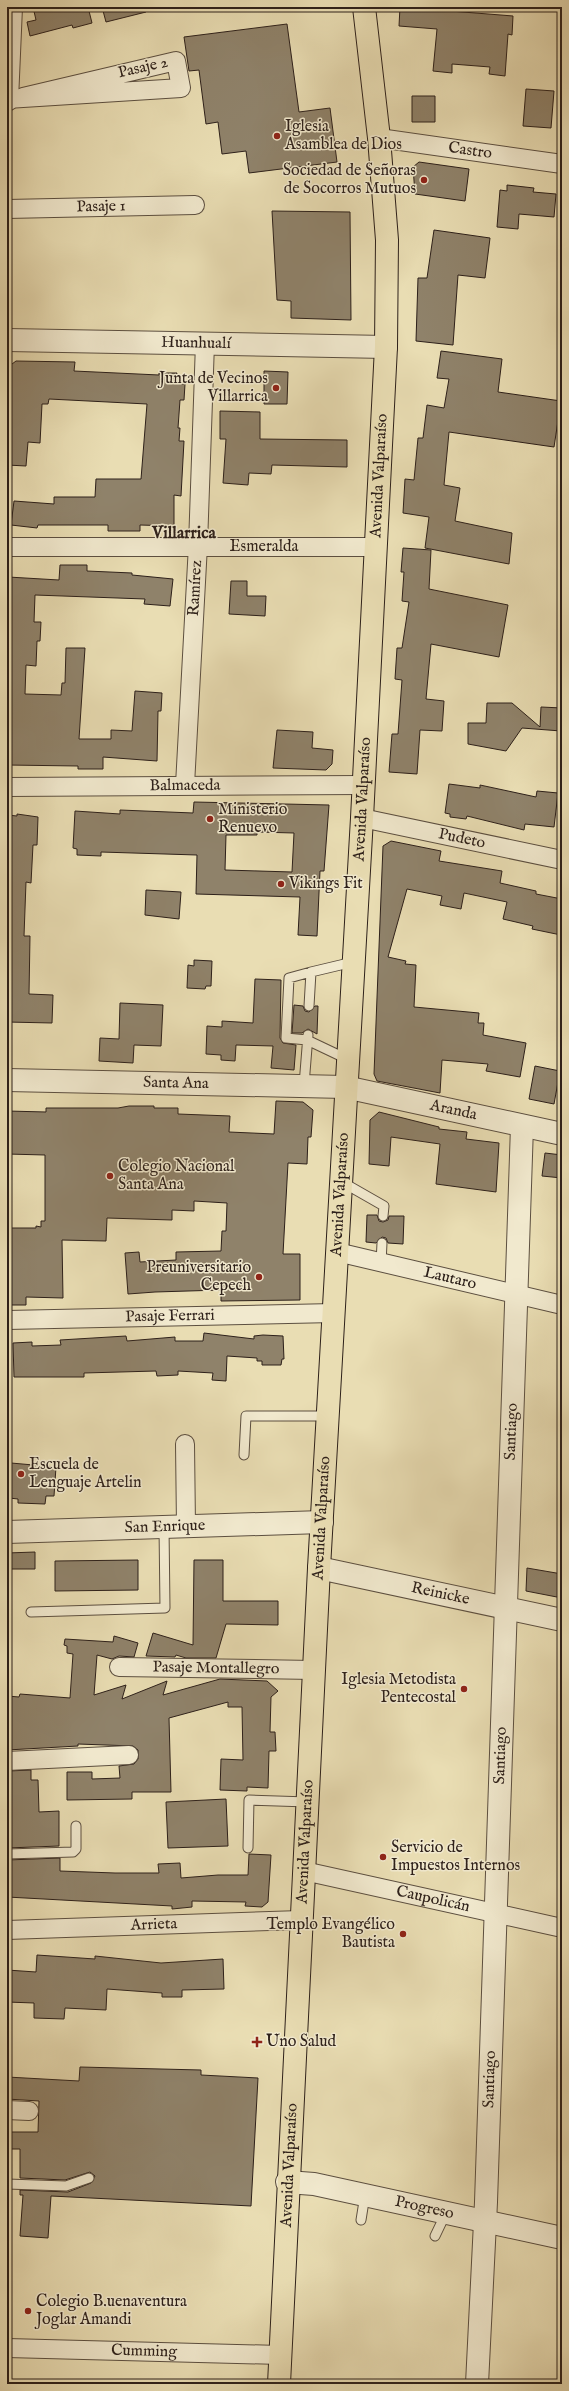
<svg xmlns="http://www.w3.org/2000/svg" width="569" height="2391" viewBox="0 0 569 2391" font-family="'IM FELL English',serif">
<rect width="100%" height="100%" fill="#e9ddb3"/>
<filter id="stains"><feTurbulence type="fractalNoise" baseFrequency=".005" numOctaves="4"/><feColorMatrix values="0 0 0 0 .2 0 0 0 0 .09 0 0 0 0 .02 0 0 0 .5 -.17"/></filter>
<radialGradient id="worn" r=".72"><stop offset=".6" stop-color="#630" stop-opacity="0"/><stop offset="1" stop-color="#630" stop-opacity=".3"/></radialGradient>
<path fill="#8f826a" stroke="#2d201a" fill-rule="evenodd" d="M 33,7 L 88,7 L 92,23 L 73,28 L 72,25 L 30,36 L 27,22 L 36,20 Z
M 102,7 L 146,7 L 146,12 L 106,22 Z
M 400,7 L 513,16 L 512,35 L 508,34 L 505,76 L 489,74 L 490,67 L 452,64 L 452,73 L 433,71 L 437,29 L 399,26 Z
M 287,24 L 299,112 L 330,108 L 337,162 L 249,173 L 246,151 L 222,154 L 218,122 L 206,124 L 199,70 L 189,71 L 184,37 Z
M 526,89 L 554,91 L 551,128 L 523,126 Z
M 412,96 L 435,96 L 435,122 L 412,122 Z
M 419,162 L 469,169 L 465,201 L 415,194 L 413,167 Z
M 507,185 L 534,188 L 533,192 L 556,194 L 554,217 L 519,214 L 518,229 L 497,227 L 500,190 L 507,191 Z
M 272,211 L 350,212 L 351,320 L 291,318 L 291,301 L 277,300 Z
M 434,230 L 490,238 L 485,278 L 458,275 L 453,345 L 416,341 L 418,278 L 427,278 Z
M 441,351 L 502,359 L 498,392 L 561,401 L 554,447 L 449,432 L 444,485 L 460,488 L 455,521 L 512,533 L 509,564 L 425,548 L 429,517 L 403,513 L 405,479 L 414,480 L 418,438 L 423,438 L 427,405 L 444,408 L 449,379 L 437,378 Z
M 16,361 L 75,362 L 74,371 L 159,375 L 159,373 L 177,373 L 177,379 L 181,379 L 181,384 L 185,384 L 184,400 L 180,400 L 178,428 L 180,428 L 179,441 L 184,441 L 181,496 L 174,495 L 174,526 L 140,525 L 140,531 L 108,531 L 108,525 L 38,525 L 37,528 L 11,525 L 14,501 L 54,504 L 54,497 L 95,497 L 96,479 L 141,479 L 147,404 L 49,399 L 48,404 L 42,404 L 40,443 L 28,442 L 26,466 L 7,465 L 8,367 Z
M 264,371 L 288,372 L 287,404 L 264,404 Z
M 220,411 L 260,412 L 260,439 L 347,440 L 347,467 L 272,465 L 271,474 L 249,473 L 248,485 L 223,483 L 226,439 L 220,439 Z
M 403,548 L 431,550 L 429,589 L 508,605 L 499,657 L 431,644 L 426,699 L 444,701 L 442,731 L 420,730 L 417,774 L 389,772 L 392,734 L 398,734 L 402,680 L 395,679 L 397,648 L 402,648 L 409,602 L 402,601 L 404,572 L 401,572 Z
M 60,565 L 87,565 L 87,571 L 132,573 L 132,575 L 173,579 L 170,606 L 144,604 L 145,599 L 35,595 L 34,622 L 41,622 L 40,641 L 37,641 L 36,666 L 26,665 L 25,694 L 61,695 L 62,683 L 65,683 L 66,648 L 85,648 L 79,739 L 111,739 L 111,730 L 132,731 L 135,691 L 162,693 L 161,711 L 158,711 L 157,761 L 103,757 L 103,769 L 78,769 L 78,766 L 7,765 L 7,694 L 11,605 L 7,604 L 8,577 L 59,580 Z
M 231,581 L 247,581 L 247,596 L 266,596 L 265,616 L 229,614 Z
M 487,703 L 512,703 L 540,727 L 541,707 L 562,708 L 561,731 L 522,728 L 506,751 L 468,744 L 468,723 L 486,723 Z
M 277,730 L 313,732 L 312,748 L 333,750 L 332,764 L 326,770 L 273,768 Z
M 449,784 L 480,788 L 480,785 L 536,797 L 537,791 L 558,793 L 554,827 L 525,824 L 524,830 L 467,816 L 466,819 L 450,817 L 450,814 L 445,813 Z
M 194,802 L 329,805 L 324,871 L 320,871 L 317,936 L 298,935 L 300,897 L 196,894 L 197,855 L 101,852 L 101,856 L 77,855 L 77,849 L 73,848 L 75,811 L 120,814 L 120,810 L 193,813 ZM 257,832 L 294,833 L 292,872 L 225,870 L 226,835 L 257,835 Z
M 17,814 L 38,817 L 37,845 L 33,845 L 31,883 L 26,882 L 24,936 L 30,936 L 29,994 L 53,995 L 52,1023 L 7,1022 L 7,815 L 17,816 Z
M 391,841 L 441,851 L 439,861 L 502,871 L 500,883 L 536,891 L 536,894 L 562,899 L 561,935 L 532,929 L 533,926 L 503,919 L 507,902 L 464,893 L 461,909 L 440,905 L 442,896 L 407,889 L 388,957 L 406,961 L 405,964 L 416,965 L 414,1007 L 479,1013 L 478,1023 L 484,1023 L 483,1035 L 526,1043 L 520,1077 L 486,1071 L 488,1064 L 442,1060 L 440,1093 L 377,1081 L 374,1074 L 383,846 Z
M 146,890 L 181,892 L 179,919 L 145,915 Z
M 194,960 L 212,961 L 211,986 L 206,986 L 205,989 L 187,988 L 188,965 L 194,966 Z
M 255,979 L 281,980 L 280,1038 L 283,1043 L 296,1045 L 294,1070 L 271,1068 L 273,1046 L 236,1045 L 235,1061 L 221,1060 L 221,1055 L 206,1054 L 207,1026 L 222,1027 L 222,1021 L 253,1023 Z
M 120,1003 L 163,1005 L 161,1046 L 134,1045 L 133,1063 L 99,1061 L 100,1038 L 119,1039 Z
M 294,1005 L 303,1006 L 305,1011 L 309,1012 L 315,1006 L 318,1006 L 317,1034 L 308,1029 L 302,1033 L 292,1033 Z
M 535,1066 L 560,1071 L 554,1104 L 529,1099 Z
M 276,1101 L 303,1102 L 313,1110 L 311,1137 L 308,1137 L 307,1164 L 288,1163 L 283,1254 L 300,1254 L 300,1300 L 221,1301 L 221,1290 L 155,1292 L 128,1294 L 125,1253 L 139,1252 L 140,1262 L 176,1260 L 176,1252 L 221,1251 L 222,1231 L 226,1231 L 227,1203 L 194,1201 L 194,1211 L 172,1210 L 172,1220 L 107,1218 L 106,1241 L 62,1240 L 63,1298 L 26,1297 L 26,1305 L 7,1305 L 7,1228 L 36,1228 L 36,1226 L 41,1227 L 41,1221 L 45,1221 L 45,1155 L 7,1154 L 7,1111 L 46,1112 L 46,1108 L 118,1108 L 129,1106 L 154,1106 L 154,1108 L 178,1108 L 178,1114 L 230,1116 L 229,1132 L 274,1134 Z
M 379,1112 L 439,1127 L 439,1129 L 467,1132 L 466,1139 L 499,1143 L 496,1192 L 436,1184 L 440,1144 L 391,1137 L 389,1166 L 369,1164 L 370,1120 Z
M 545,1153 L 562,1155 L 562,1178 L 542,1176 Z
M 367,1215 L 377,1215 L 379,1221 L 383,1222 L 388,1220 L 389,1216 L 404,1216 L 403,1244 L 388,1243 L 386,1238 L 382,1237 L 376,1243 L 366,1242 Z
M 204,1333 L 254,1339 L 254,1336 L 263,1335 L 283,1336 L 284,1359 L 282,1359 L 281,1365 L 262,1365 L 262,1361 L 257,1361 L 257,1358 L 227,1356 L 226,1381 L 212,1380 L 213,1373 L 178,1371 L 178,1375 L 157,1376 L 156,1371 L 84,1373 L 84,1377 L 14,1377 L 13,1343 L 32,1342 L 32,1346 L 61,1345 L 60,1340 L 126,1336 L 127,1341 L 175,1337 L 175,1341 L 203,1341 Z
M 11,1463 L 56,1467 L 54,1496 L 46,1496 L 45,1504 L 18,1503 L 18,1499 L 9,1498 Z
M 35,1552 L 35,1569 L 7,1569 L 7,1553 Z
M 138,1560 L 138,1590 L 55,1591 L 55,1561 Z
M 194,1560 L 223,1560 L 223,1601 L 278,1601 L 278,1625 L 226,1624 L 216,1658 L 186,1658 L 176,1655 L 175,1657 L 146,1656 L 153,1633 L 193,1645 Z
M 527,1568 L 562,1574 L 562,1598 L 526,1591 Z
M 114,1636 L 138,1643 L 134,1657 L 119,1656 L 112,1659 L 97,1655 L 94,1695 L 126,1685 L 122,1699 L 167,1681 L 163,1695 L 220,1679 L 267,1681 L 278,1691 L 271,1697 L 270,1732 L 275,1732 L 276,1751 L 269,1751 L 268,1788 L 247,1787 L 247,1791 L 220,1790 L 221,1759 L 243,1760 L 242,1707 L 228,1707 L 228,1702 L 169,1718 L 171,1792 L 132,1792 L 132,1799 L 67,1800 L 67,1772 L 92,1772 L 92,1779 L 120,1778 L 119,1766 L 134,1764 L 138,1759 L 138,1750 L 133,1746 L 78,1744 L 78,1746 L 7,1750 L 7,1696 L 19,1697 L 20,1694 L 70,1698 L 73,1654 L 67,1653 L 67,1646 L 64,1645 L 65,1639 L 113,1642 Z
M 31,1770 L 31,1780 L 38,1780 L 39,1812 L 59,1811 L 59,1846 L 7,1848 L 8,1771 Z
M 226,1799 L 228,1846 L 168,1848 L 166,1802 Z
M 249,1854 L 271,1855 L 268,1902 L 262,1907 L 245,1906 L 246,1902 L 192,1901 L 192,1907 L 172,1909 L 172,1906 L 7,1897 L 7,1860 L 60,1858 L 60,1871 L 115,1873 L 159,1873 L 158,1864 L 180,1863 L 181,1878 L 218,1875 L 248,1875 Z
M 37,1955 L 95,1959 L 95,1956 L 161,1963 L 223,1959 L 224,1989 L 182,1990 L 182,1997 L 162,1997 L 162,1993 L 107,1989 L 106,2010 L 65,2008 L 64,2019 L 34,2018 L 34,2003 L 7,2002 L 7,1970 L 36,1972 Z
M 80,2067 L 201,2070 L 201,2075 L 258,2078 L 251,2206 L 51,2196 L 48,2238 L 20,2236 L 23,2195 L 20,2195 L 20,2190 L 68,2192 L 91,2183 L 95,2176 L 90,2172 L 65,2180 L 20,2178 L 20,2149 L 7,2149 L 7,2132 L 38,2132 L 39,2101 L 7,2099 L 7,2077 L 79,2081 Z"/>
<g fill="none" stroke-linecap="round" stroke-linejoin="round">
<g stroke="#5c4f40" stroke-width="11">
<path id="service" d="M 311,972 L 289,978 L 286,1038 L 307,1040 L 347,1059
M 309,1006 L 311,972 L 353,962
M 304,1085 L 308,1035
M 342,1182 L 384,1206 L 383,1216
M 381,1263 L 382,1243
M 244,1455 L 246,1416 L 328,1416
M 31,1612 L 165,1608 L 164,1527
M 248,1848 L 249,1800 L 308,1802
M 7,1854 L 73,1852 L 76,1849 L 76,1826
M 7,2184 L 66,2186 L 89,2178
M 361,2220 L 365,2195
M 435,2236 L 446,2213"/>
</g>
<g stroke="#5c4f40" stroke-width="20">
<g id="minor">
<path d="M 7,99 L 181,88 L 176,61 L 23,97"/>
<path id="s1" d="M 379,138 L 562,164"/>
<path id="s2" d="M 7,209 L 195,205"/>
<path id="s3" d="M 7,547 L 376,547"/>
<path id="s4" d="M 185,785 L 198,545 L 205,343"/>
<path id="s5" d="M 7,787 L 364,785"/>
<path id="s6" d="M 362,818 L 562,860"/>
<path id="s7" d="M 337,1252 L 562,1305"/>
<path id="s8" d="M 7,1320 L 334,1313"/>
<path d="M 185,1444 L 186,1526"/>
<path id="s9" d="M 119,1667 L 314,1670"/>
<path d="M 7,1761 L 129,1755"/>
<path id="s10" d="M 304,1871 L 562,1928"/>
<path id="s11" d="M 7,1930 L 301,1920"/>
<path d="M 7,2110 L 29,2111"/>
<path id="s12" d="M 7,2348 L 280,2355"/>
</g>
</g>
<g stroke="#5c4f40" stroke-width="24">
<g id="tertiary">
<path d="M 7,100 L 11,7"/>
<path id="s13" d="M 7,340 L 386,347"/>
<path id="s14" d="M 7,1080 L 345,1087 L 562,1134"/>
<path id="s15" d="M 7,1532 L 322,1522"/>
<path id="s16" d="M 319,1568 L 562,1620"/>
<path id="s17" d="M 287,2182 L 314,2184 L 562,2238"/>
<path id="s18" d="M 477,2384 L 486,2202 L 522,1126"/>
</g>
</g>
<g stroke="#2d201a" stroke-width="24">
<g id="primary">
<path id="s19" d="M 279,2384 L 319,1568 L 362,818 L 386,347 L 387,240 L 379,138 L 364,7"/>
</g>
</g>
<use href="#service" stroke="#f1e9ce" stroke-width="9"/>
<use href="#minor" stroke="#f1e9ce" stroke-width="18"/>
<use href="#tertiary" stroke="#f1e9ce" stroke-width="22"/>
<use href="#primary" stroke="#e9ddb3" stroke-width="22"/>
</g>
<g fill="#8f2418" stroke="#f1e9ce" stroke-width="1.5">
<circle cx="277" cy="136" r="4"/>
<circle cx="424" cy="180" r="4"/>
<circle cx="276" cy="388" r="4"/>
<circle cx="210" cy="819" r="4"/>
<circle cx="281" cy="884" r="4"/>
<circle cx="110" cy="1176" r="4"/>
<circle cx="259" cy="1277" r="4"/>
<circle cx="21" cy="1474" r="4"/>
<circle cx="464" cy="1689" r="4"/>
<circle cx="383" cy="1857" r="4"/>
<circle cx="403" cy="1934" r="4"/>
<path d="M255 2036h4v4h4v4h-4v4h-4v-4h-4v-4h4z"/>
<circle cx="28" cy="2311" r="4"/>
</g>
<g text-anchor="middle" dominant-baseline="central" stroke-width="3" stroke-linejoin="round" paint-order="stroke">
<g font-size="16" fill="#2d201a" stroke="#f1e9ce">
<text transform="translate(143 68) rotate(-13)">Pasaje 2</text>
<text stroke="none"><textPath href="#s1" startOffset="92">Castro</textPath></text>
<text stroke="none"><textPath href="#s2" startOffset="94">Pasaje 1</textPath></text>
<text stroke="none"><textPath href="#s13" startOffset="189">Huanhualí</textPath></text>
<text stroke="none"><textPath href="#s19" startOffset="1911">Avenida Valparaíso</textPath></text>
<text stroke="none"><textPath href="#s3" startOffset="257">Esmeralda</textPath></text>
<text stroke="none"><textPath href="#s4" startOffset="197">Ramírez</textPath></text>
<text stroke="none"><textPath href="#s5" startOffset="178">Balmaceda</textPath></text>
<text stroke="none"><textPath href="#s19" startOffset="1587">Avenida Valparaíso</textPath></text>
<text stroke="none"><textPath href="#s6" startOffset="102">Pudeto</textPath></text>
<text stroke="none"><textPath href="#s14" startOffset="169">Santa Ana</textPath></text>
<text stroke="none"><textPath href="#s14" startOffset="449">Aranda</textPath></text>
<text stroke="none"><textPath href="#s19" startOffset="1191">Avenida Valparaíso</textPath></text>
<text stroke="none"><textPath href="#s7" startOffset="116">Lautaro</textPath></text>
<text stroke="none"><textPath href="#s8" startOffset="163">Pasaje Ferrari</textPath></text>
<text stroke="none"><textPath href="#s18" startOffset="953">Santiago</textPath></text>
<text stroke="none"><textPath href="#s19" startOffset="867">Avenida Valparaíso</textPath></text>
<text stroke="none"><textPath href="#s15" startOffset="158">San Enrique</textPath></text>
<text stroke="none"><textPath href="#s16" startOffset="124">Reinicke</textPath></text>
<text stroke="none"><textPath href="#s9" startOffset="97">Pasaje Montallegro</textPath></text>
<text stroke="none"><textPath href="#s18" startOffset="629">Santiago</textPath></text>
<text stroke="none"><textPath href="#s19" startOffset="543">Avenida Valparaíso</textPath></text>
<text stroke="none"><textPath href="#s10" startOffset="132">Caupolicán</textPath></text>
<text stroke="none"><textPath href="#s11" startOffset="147">Arrieta</textPath></text>
<text stroke="none"><textPath href="#s18" startOffset="305">Santiago</textPath></text>
<text stroke="none"><textPath href="#s19" startOffset="219">Avenida Valparaíso</textPath></text>
<text stroke="none"><textPath href="#s17" startOffset="140">Progreso</textPath></text>
<text stroke="none"><textPath href="#s12" startOffset="137">Cumming</textPath></text>
</g>
<g font-size="16" fill="#2d201a" stroke="#f1e9ce" text-anchor="start">
<text x="285" y="127">Iglesia<tspan x="285" dy="18">Asamblea de Dios</tspan></text>
<text x="416" y="171" text-anchor="end">Sociedad de Señoras<tspan x="416" dy="18">de Socorros Mutuos</tspan></text>
<text x="268" y="379" text-anchor="end">Junta de Vecinos<tspan x="268" dy="18">Villarrica</tspan></text>
<text x="218" y="810">Ministerio<tspan x="218" dy="18">Renuevo</tspan></text>
<text x="289" y="884">Vikings Fit</text>
<text x="118" y="1167">Colegio Nacional<tspan x="118" dy="18">Santa Ana</tspan></text>
<text x="251" y="1268" text-anchor="end">Preuniversitario<tspan x="251" dy="18">Cepech</tspan></text>
<text x="29" y="1465">Escuela de<tspan x="29" dy="18">Lenguaje Artelin</tspan></text>
<text x="456" y="1680" text-anchor="end">Iglesia Metodista<tspan x="456" dy="18">Pentecostal</tspan></text>
<text x="391" y="1848">Servicio de<tspan x="391" dy="18">Impuestos Internos</tspan></text>
<text x="395" y="1925" text-anchor="end">Templo Evangélico<tspan x="395" dy="18">Bautista</tspan></text>
<text x="266" y="2042">Uno Salud</text>
<text x="36" y="2302">Colegio B.uenaventura<tspan x="36" dy="18">Joglar Amandi</tspan></text>
</g>
<g font-size="17" font-weight="bold" fill="#2d201a" stroke="#f1e9ce">
<text x="184" y="533">Villarrica</text>
</g>
</g>
<rect width="569" height="2391" fill="none" stroke="#e9ddb3" stroke-width="24"/>
<rect x="8" y="8" width="553" height="2375" fill="none" stroke="#2d201a" stroke-width="2"/>
<rect x="12" y="12" width="545" height="2367" fill="none" stroke="#2d201a"/>
<rect width="100%" height="100%" filter="url(#stains)"/>
<rect width="100%" height="100%" fill="url(#worn)"/>
</svg>
